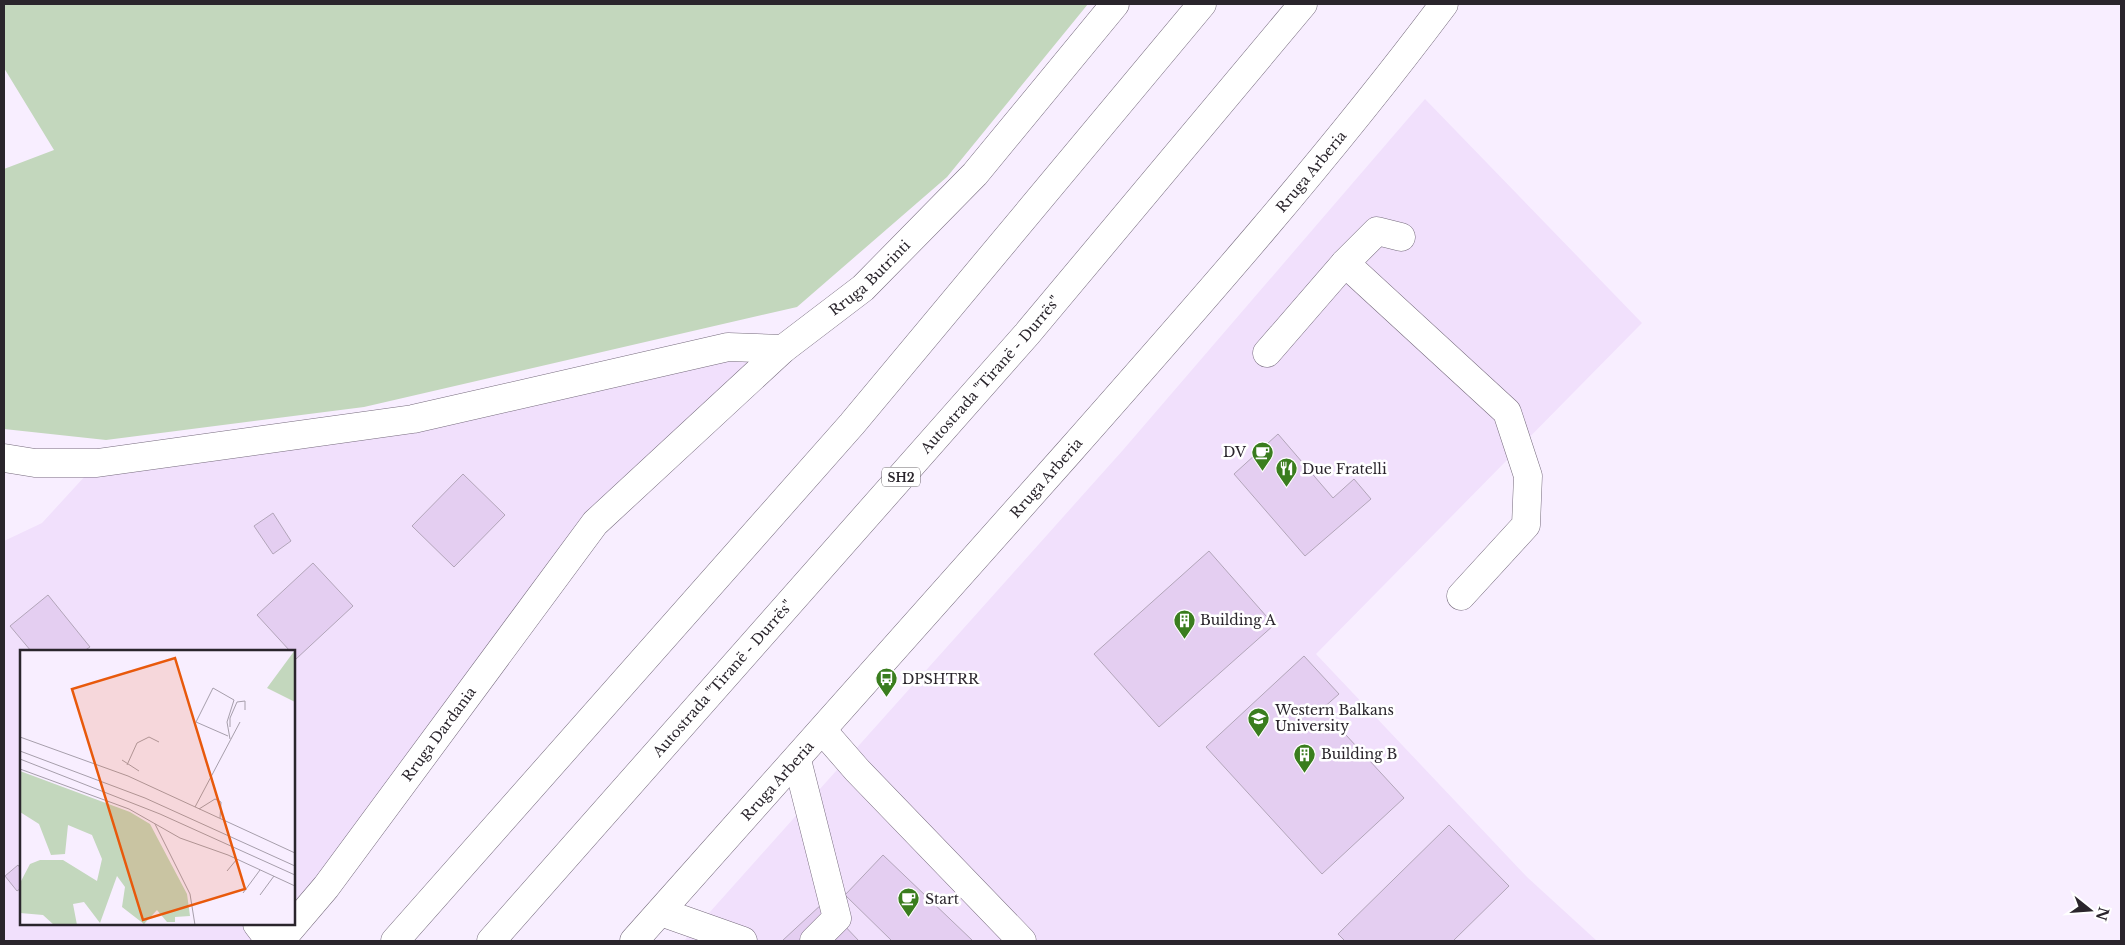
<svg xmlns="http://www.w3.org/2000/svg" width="2125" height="945" viewBox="0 0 2125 945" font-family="'Libre Baskerville',serif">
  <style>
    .built { fill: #f1e0fc }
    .green { fill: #c3d7bd }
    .building { fill: #e4cef1; stroke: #b2a5b9 }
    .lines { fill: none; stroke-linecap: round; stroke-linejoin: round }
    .minor-casing { stroke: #766b7d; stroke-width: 29 }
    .major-casing { stroke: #766b7d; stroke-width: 29 }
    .highway-casing { stroke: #766b7d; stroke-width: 29 }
    .minor { stroke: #fff; stroke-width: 28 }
    .major { stroke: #fff; stroke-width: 28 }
    .highway { stroke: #fff; stroke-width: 28 }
    .labels { text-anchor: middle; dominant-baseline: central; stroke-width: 5; stroke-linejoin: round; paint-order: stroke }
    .shield { fill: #fff; stroke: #6a666b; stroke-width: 1 }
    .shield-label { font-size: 12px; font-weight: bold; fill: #2a252c }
    .street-label { font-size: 14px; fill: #2a252c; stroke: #fff }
    .poi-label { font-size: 14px; fill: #2a252c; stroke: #fff; text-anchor: start }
    .inset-road { fill: none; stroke: #a69eab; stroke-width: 1 }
    .view { fill: #e8590c; fill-opacity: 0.15; stroke: #e8590c; stroke-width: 2.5 }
    .inset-edge { fill: none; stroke: #2a252c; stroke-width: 2.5 }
  </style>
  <rect width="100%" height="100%" fill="#f8eeff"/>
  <!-- built -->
  <g class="built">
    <path d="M 1425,99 L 1642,323 L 1316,654 L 1527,877 L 1597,941 L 684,941 L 1123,450 Z"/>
    <path d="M 783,349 L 595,523 L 294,922 L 294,651 L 21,651 L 21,924 L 293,924 L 279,941 L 4,941 L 4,541 L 42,523 L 97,463 Z"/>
  </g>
  <!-- green -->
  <path class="green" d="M 4,4 L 1088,4 L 947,177 L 797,307 L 364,407 L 106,440 L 4,429 L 4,169 L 54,150 L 4,68 Z"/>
  <!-- building -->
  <g class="building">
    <path d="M 1278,434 L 1333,498 L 1354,479 L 1371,499 L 1305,556 L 1234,474 Z"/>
    <path d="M 463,474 L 505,515 L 454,567 L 412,526 Z"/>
    <path d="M 273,513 L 291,541 L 273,554 L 254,526 Z"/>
    <path d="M 1209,551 L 1274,625 L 1159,727 L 1094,654 Z"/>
    <path d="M 313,563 L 353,606 L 296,659 L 294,656 L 294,651 L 290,651 L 257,615 Z"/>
    <path d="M 48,595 L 90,647 L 84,651 L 31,651 L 10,626 Z"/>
    <path d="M 1304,656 L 1339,694 L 1322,709 L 1404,798 L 1322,874 L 1206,747 Z"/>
    <path d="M 1449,825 L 1509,886 L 1453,941 L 1345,941 L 1338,934 Z"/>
    <path d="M 883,855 L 973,941 L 892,941 L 845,895 Z"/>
    <path d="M 18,865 L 21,869 L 21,888 L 17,891 L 5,876 Z"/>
    <path d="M 823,903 L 859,941 L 782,941 Z"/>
  </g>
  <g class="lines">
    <defs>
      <g id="minor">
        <path d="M 1345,263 L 1507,412 L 1528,476 L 1526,525 L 1461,596"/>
        <path d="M 1267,353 L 1345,263 L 1377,231 L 1401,237"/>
        <path d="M 4,458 L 35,463 L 97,463 L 413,419 L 728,347 L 783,349"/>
        <path d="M 823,731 L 857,770 L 1022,941"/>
        <path d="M 797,760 L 837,918 L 814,941"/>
        <path d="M 661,912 L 743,941"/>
        <path d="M 257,924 L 270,941"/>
      </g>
      <g id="major">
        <path id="s1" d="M 280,941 L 326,887 L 595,523 L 783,349 L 863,288 L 975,174 L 1115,4"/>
        <path id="s2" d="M 634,941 C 780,779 925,616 1069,452 C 1198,306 1327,160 1444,4"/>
      </g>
      <g id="highway">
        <path d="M 395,941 L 852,424 L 1202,4"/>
        <path id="s3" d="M 491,941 L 1027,334 L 1303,4"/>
      </g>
    </defs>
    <!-- minor casing -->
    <use href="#minor" class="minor-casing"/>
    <!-- major casing -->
    <use href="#major" class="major-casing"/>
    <!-- highway casing -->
    <use href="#highway" class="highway-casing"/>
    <!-- minor -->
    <use href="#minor" class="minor"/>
    <!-- major -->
    <use href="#major" class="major"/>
    <!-- highway -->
    <use href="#highway" class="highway"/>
  </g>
  <!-- icons -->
  <defs>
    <symbol id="cafe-pin" viewBox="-11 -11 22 30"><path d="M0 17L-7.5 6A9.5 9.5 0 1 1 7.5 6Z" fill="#3a7d1e" stroke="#fff"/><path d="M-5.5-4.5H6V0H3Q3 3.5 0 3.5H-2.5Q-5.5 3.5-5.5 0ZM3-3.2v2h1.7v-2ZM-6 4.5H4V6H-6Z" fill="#fff"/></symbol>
    <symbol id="restaurant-pin" viewBox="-11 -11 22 30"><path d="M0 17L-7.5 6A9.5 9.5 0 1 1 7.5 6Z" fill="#3a7d1e" stroke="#fff"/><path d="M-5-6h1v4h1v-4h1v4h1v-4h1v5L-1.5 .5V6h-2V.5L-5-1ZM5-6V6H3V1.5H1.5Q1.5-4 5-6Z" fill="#fff"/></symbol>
    <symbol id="building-pin" viewBox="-11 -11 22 30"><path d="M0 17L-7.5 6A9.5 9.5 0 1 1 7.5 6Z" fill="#3a7d1e" stroke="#fff"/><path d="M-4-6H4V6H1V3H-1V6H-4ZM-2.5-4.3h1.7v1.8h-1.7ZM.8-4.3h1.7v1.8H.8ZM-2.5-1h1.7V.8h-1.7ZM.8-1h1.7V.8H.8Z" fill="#fff"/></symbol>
    <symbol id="bus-pin" viewBox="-11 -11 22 30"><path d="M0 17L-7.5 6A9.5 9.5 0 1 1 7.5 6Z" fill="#3a7d1e" stroke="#fff"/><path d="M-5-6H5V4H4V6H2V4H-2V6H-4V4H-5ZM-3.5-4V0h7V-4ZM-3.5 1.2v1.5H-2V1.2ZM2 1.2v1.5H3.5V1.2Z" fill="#fff"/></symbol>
    <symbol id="university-pin" viewBox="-11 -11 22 30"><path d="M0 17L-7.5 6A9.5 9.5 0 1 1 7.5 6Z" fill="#3a7d1e" stroke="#fff"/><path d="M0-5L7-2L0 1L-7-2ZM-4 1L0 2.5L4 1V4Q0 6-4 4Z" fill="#fff"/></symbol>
  </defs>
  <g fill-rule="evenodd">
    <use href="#cafe-pin" x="1250" y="440" width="25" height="34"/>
    <use href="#restaurant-pin" x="1274" y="456" width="25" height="34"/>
    <use href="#building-pin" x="1172" y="608" width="25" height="34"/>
    <use href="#bus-pin" x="874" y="666" width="25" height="34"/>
    <use href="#university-pin" x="1246" y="706" width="25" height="34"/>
    <use href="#building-pin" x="1292" y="742" width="25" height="34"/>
    <use href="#cafe-pin" x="896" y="886" width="25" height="34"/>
  </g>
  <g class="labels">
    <!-- shield labels -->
    <rect class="shield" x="882" y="467.5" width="38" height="19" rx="4"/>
    <g class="shield-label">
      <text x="901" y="477">SH2</text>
    </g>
    <!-- street labels -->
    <g class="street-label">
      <text stroke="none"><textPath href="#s2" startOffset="1025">Rruga Arberia</textPath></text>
      <text stroke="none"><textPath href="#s1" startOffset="892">Rruga Butrinti</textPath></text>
      <text stroke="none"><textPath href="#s3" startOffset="755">Autostrada "Tiranë - Durrës"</textPath></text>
      <text stroke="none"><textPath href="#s2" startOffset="620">Rruga Arberia</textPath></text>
      <text stroke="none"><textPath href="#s3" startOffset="350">Autostrada "Tiranë - Durrës"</textPath></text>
      <text stroke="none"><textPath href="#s1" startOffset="261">Rruga Dardania</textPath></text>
      <text stroke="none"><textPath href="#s2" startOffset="215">Rruga Arberia</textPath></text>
    </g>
    <!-- poi labels -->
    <g class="poi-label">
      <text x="1246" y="452" text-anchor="end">DV</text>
      <text x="1302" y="469">Due Fratelli</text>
      <text x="1200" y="620">Building A</text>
      <text x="902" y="679">DPSHTRR</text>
      <text x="1275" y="710">Western Balkans<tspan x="1275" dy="16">University</tspan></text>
      <text x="1321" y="754">Building B</text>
      <text x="925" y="899">Start</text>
    </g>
  </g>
  <!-- overview -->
  <g transform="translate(20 650)">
    <rect width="275" height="275" fill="#f8eeff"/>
    <path d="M 275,0 L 275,52 L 247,38 ZM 0,121 L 110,162 L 130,174 L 167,244 L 170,266 L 155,267 L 155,272 L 147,272 L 137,260 L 124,274 L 102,257 L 105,237 L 97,226 L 80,273 L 64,252 L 53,254 L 57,275 L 34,275 L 23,265 L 0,263 L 0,233 L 10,214 L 20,210 L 43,210 L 77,231 L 82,209 L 72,185 L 48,175 L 45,204 L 31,205 L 19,174 L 0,162 Z" fill="#c3d7bd"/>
    <path class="inset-road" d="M 210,77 L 210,68 L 217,52 L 225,51 L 225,60M 208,86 L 176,72 L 193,38 L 214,50 L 207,72 L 210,89M 0,87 L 108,126 L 275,203M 0,101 L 125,148 L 275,216M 0,109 L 140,164 L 275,225M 102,110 L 119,121M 107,115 L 117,93 L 129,87 L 139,92M 0,119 L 109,159 L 160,188 L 208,205 L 275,236M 175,157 L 220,72M 179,159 L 195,149 L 201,152 L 200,168M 135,174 L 170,244 L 175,275M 207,221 L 217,209M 223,243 L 240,220M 240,245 L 254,226"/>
    <path class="view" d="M 155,8 L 225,239 L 123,270 L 52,39 Z"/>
    <rect width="275" height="275" class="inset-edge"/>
  </g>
  <!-- border -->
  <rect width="2125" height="945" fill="none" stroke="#2a252c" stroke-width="10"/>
  <!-- north arrow -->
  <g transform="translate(2090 910) rotate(107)" stroke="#ffffff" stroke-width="4" paint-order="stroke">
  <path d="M0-4L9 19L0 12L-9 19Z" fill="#2a252c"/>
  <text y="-8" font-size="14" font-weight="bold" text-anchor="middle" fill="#2a252c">N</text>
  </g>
</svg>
